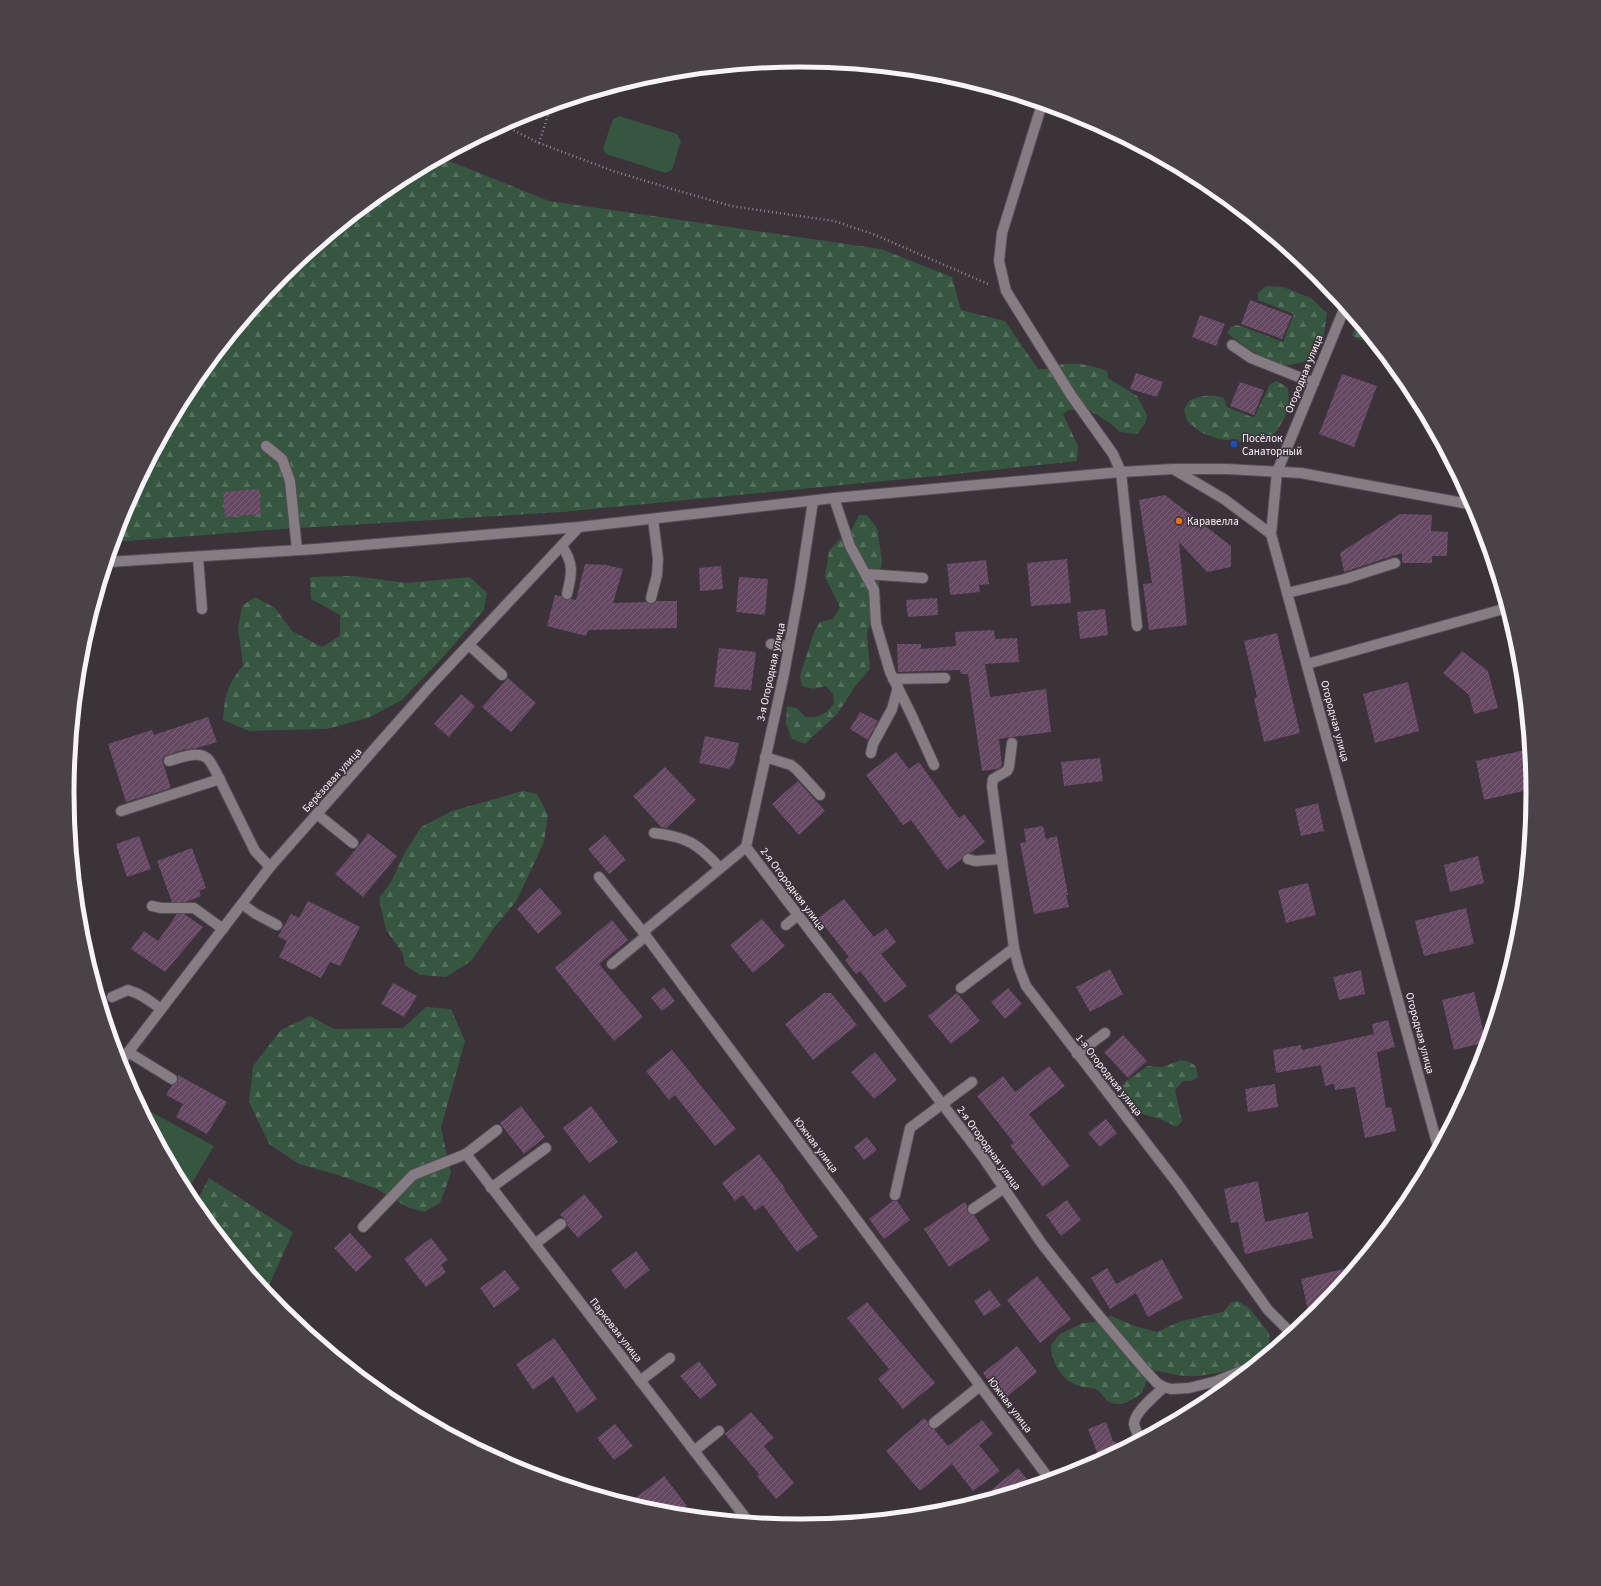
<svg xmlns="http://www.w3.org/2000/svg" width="1601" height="1586" viewBox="0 0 1601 1586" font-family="'Source Sans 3',sans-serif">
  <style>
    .forest { fill: url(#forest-firs) }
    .garden { fill: #36563f }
    .building { fill: url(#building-hatch) }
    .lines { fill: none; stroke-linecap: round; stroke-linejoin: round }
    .minor-casing { stroke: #554e55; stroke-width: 12 }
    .path { stroke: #928b92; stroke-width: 2.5; stroke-dasharray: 1 3; stroke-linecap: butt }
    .minor { stroke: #857c84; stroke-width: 10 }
    .transit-dot { fill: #1a4fb4; stroke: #3b323a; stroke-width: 1.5 }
    .food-dot { fill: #e8710a; stroke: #3b323a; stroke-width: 1.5 }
    .labels { text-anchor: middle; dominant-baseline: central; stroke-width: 3; stroke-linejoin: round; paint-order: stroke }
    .street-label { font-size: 11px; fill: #f8f3f8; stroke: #3b323a }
    .poi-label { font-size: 11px; fill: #f8f3f8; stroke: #3b323a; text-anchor: start }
    .rim { fill: none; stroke: #f8f3f8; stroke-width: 5 }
  </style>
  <defs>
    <pattern id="forest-firs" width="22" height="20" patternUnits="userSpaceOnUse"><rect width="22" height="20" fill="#36563f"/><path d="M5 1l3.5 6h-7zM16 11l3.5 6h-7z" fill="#546f5c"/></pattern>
    <pattern id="building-hatch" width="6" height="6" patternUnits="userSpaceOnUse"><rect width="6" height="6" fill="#664863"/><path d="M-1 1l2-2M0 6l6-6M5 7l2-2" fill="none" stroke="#7d637a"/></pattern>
  </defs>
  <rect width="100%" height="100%" fill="#3b323a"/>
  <!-- forest -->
  <g class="forest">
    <path d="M 442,158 L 549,201 L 881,249 L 952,277 L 961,310 L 1005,321 L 1038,369 C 1051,370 1053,366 1063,364 C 1077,362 1094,366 1107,371 L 1108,378 L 1137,396 L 1147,415 L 1145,424 L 1137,434 L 1120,432 L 1110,423 L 1089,410 L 1068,410 L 1063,414 L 1078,446 L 1077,461 L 947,475 L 562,512 L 268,530 L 114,542 L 123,512 L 191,386 L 282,275 L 393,183 Z"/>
    <path d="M 1266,286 L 1283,287 L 1311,298 L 1327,313 L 1323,340 L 1309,360 C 1303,362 1296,364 1290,365 C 1271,367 1242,344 1227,333 L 1231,327 L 1238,325 L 1283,342 L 1294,314 L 1258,300 L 1258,293 Z"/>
    <path d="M 1357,321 L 1375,343 L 1369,343 L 1352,336 Z"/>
    <path d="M 1277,381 L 1288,388 L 1289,405 L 1284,419 L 1275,433 L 1265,440 L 1243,442 L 1219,439 L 1202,433 L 1187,421 L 1184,410 L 1190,400 C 1202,395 1212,394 1224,398 L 1227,407 L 1252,417 L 1255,416 L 1270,384 Z"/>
    <path d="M 859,515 L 867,515 L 877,528 L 882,560 L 878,593 L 867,634 L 870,669 L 856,685 L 838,713 L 805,744 L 792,739 L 786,724 L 787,706 L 797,708 L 805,717 C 820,718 824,715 834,704 L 833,694 L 826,686 L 813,689 L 802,686 L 800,676 L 814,632 L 820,622 L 833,619 L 840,607 L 825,577 L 829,551 L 839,540 L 848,536 Z"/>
    <path d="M 353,576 L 407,583 L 470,577 L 487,593 L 484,610 L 444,656 L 402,700 L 368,718 L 327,729 L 249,731 L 223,720 C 225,694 227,686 243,665 L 238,628 L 242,606 L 255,597 L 275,608 L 292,631 L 322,647 L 340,636 L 340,615 L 311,599 L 310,577 Z"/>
    <path d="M 523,791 L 537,794 L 548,815 L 544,842 L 517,900 L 494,928 L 471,961 L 446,977 L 420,975 L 405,965 L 402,952 L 386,930 L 379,898 L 391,882 L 404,854 L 421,827 L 452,811 Z"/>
    <path d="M 426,1007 L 451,1009 L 465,1041 L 441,1128 L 451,1173 L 440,1203 L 424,1212 L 407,1207 L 375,1188 L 335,1174 L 299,1164 L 269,1144 L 249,1102 L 253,1066 L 281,1030 L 310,1016 L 334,1029 L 403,1028 Z"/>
    <path d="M 1181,1060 C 1193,1063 1197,1063 1198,1077 L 1192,1081 L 1183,1081 L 1175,1090 L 1182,1121 L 1177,1127 L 1160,1119 L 1138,1113 L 1126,1104 L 1119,1090 L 1125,1082 L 1148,1066 L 1162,1067 Z"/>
    <path d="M 209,1178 L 293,1232 L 266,1292 L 195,1204 Z"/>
    <path d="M 1238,1301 L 1250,1309 L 1269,1333 L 1270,1346 C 1265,1350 1261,1356 1256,1359 C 1243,1369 1201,1378 1184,1376 C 1173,1375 1162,1371 1151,1370 L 1142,1393 C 1136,1397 1126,1404 1120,1404 C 1104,1404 1107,1397 1097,1390 C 1093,1387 1084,1388 1079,1386 C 1061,1380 1051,1362 1051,1345 L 1060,1334 L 1083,1323 L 1094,1322 L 1111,1316 L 1135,1326 L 1157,1332 L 1181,1321 L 1223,1312 L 1231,1303 Z"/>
  </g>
  <!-- garden -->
  <g class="garden">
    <path d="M 619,116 L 677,134 L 681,141 L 672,170 L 665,173 L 606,154 L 603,148 L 613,119 Z"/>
    <path d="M 142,1107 L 214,1146 L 192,1183 L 177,1175 Z"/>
  </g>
  <!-- building -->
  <g class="building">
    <path d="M 1250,300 L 1292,316 L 1282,339 L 1241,324 Z"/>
    <path d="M 1200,315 L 1225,324 L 1216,346 L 1192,337 Z"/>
    <path d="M 1136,373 L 1163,382 L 1157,397 L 1130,389 Z"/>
    <path d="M 1342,374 L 1377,386 L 1354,447 L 1319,434 Z"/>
    <path d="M 1240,382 L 1264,390 L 1254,415 L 1230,406 Z"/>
    <path d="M 259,489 L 261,514 L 225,517 L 223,492 Z"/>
    <path d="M 1165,495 L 1231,546 L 1231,567 L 1207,572 L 1179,542 L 1187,625 L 1149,630 L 1143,584 L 1152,583 L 1139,500 Z"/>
    <path d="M 1400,514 L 1432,515 L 1431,531 L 1448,532 L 1447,556 L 1432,556 L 1432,563 L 1402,563 L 1402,553 L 1344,572 L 1340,553 Z"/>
    <path d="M 1067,559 L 1071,603 L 1031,606 L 1027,563 Z"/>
    <path d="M 986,560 L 989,584 L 979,585 L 980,592 L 950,595 L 947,564 Z"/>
    <path d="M 585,564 L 606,565 L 623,569 L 613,603 L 646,602 L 652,604 L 656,601 L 677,601 L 677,628 L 588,630 L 586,636 L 547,626 L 555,595 L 561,596 L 565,600 L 571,599 L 576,600 Z"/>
    <path d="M 721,566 L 723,589 L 700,591 L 699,568 Z"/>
    <path d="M 739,577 L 768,579 L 765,615 L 736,612 Z"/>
    <path d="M 937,598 L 938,615 L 908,617 L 906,600 Z"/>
    <path d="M 1105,609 L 1108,635 L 1080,639 L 1077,612 Z"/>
    <path d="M 994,630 L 995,639 L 1017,638 L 1019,662 L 985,664 L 990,697 L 1046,689 L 1051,732 L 1012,737 L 999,739 L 1002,766 L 997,769 L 982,771 L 968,674 L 961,674 L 960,670 L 898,672 L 897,644 L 921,644 L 921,649 L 956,646 L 955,632 Z"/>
    <path d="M 1277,633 L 1300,733 L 1264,742 L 1254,698 L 1257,697 L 1244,641 Z"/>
    <path d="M 719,648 L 756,652 L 751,690 L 714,687 Z"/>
    <path d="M 1462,651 L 1488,671 L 1498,708 L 1474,714 L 1469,695 L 1443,673 Z"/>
    <path d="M 508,678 L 536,703 L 511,732 L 482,707 Z"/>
    <path d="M 1408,682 L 1419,731 L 1375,743 L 1363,694 Z"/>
    <path d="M 461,694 L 475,706 L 449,737 L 434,724 Z"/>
    <path d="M 860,712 L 878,721 L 868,740 L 850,729 Z"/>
    <path d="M 208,717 L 217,742 L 197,748 L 182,750 L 165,756 L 162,760 L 171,788 L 126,802 L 108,744 L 152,730 L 154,735 Z"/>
    <path d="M 705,736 L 739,743 L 734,764 L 729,769 L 699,763 Z"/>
    <path d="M 1529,749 L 1533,789 L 1484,800 L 1476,761 Z"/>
    <path d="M 896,752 L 909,769 L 919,762 L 959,818 L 964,814 L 985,842 L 970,853 L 964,854 L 962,859 L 947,870 L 911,820 L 903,825 L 866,775 Z"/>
    <path d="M 1100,758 L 1103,781 L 1064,786 L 1061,762 Z"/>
    <path d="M 665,767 L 696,800 L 666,828 L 661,827 L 633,796 Z"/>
    <path d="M 798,781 L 825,811 L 799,835 L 772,804 Z"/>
    <path d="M 1318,803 L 1324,831 L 1301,836 L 1295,809 Z"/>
    <path d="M 1043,826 L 1046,839 L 1057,836 L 1068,895 L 1066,895 L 1069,907 L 1034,914 L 1020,843 L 1026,842 L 1024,829 Z"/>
    <path d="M 368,833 L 397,856 L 363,897 L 335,874 L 358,847 Z"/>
    <path d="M 605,835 L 626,860 L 609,874 L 588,849 Z"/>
    <path d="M 139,836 L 151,869 L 127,877 L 116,844 Z"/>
    <path d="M 192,848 L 206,888 L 199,891 L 201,896 L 186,902 L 172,902 L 157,861 Z"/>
    <path d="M 1478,856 L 1484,883 L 1450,892 L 1444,865 Z"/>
    <path d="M 1308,883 L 1316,915 L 1286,923 L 1278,890 Z"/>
    <path d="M 540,888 L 562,913 L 538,934 L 517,909 Z"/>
    <path d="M 844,899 L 874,937 L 886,928 L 896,942 L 881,954 L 907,986 L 885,1003 L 860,971 L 856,974 L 845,960 L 849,957 L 818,918 Z"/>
    <path d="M 308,901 L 360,927 L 340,966 L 330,962 L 321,978 L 279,957 L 287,941 L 278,936 L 291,914 L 299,918 Z"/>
    <path d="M 1466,908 L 1474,944 L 1424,956 L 1415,921 Z"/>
    <path d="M 177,914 L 184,914 L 203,927 L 165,972 L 131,949 L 144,931 L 158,941 Z"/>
    <path d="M 762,919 L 785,946 L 753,973 L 730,945 Z"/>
    <path d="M 612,920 L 628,940 L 599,964 L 643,1017 L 614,1041 L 555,968 Z"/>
    <path d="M 1110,969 L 1123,994 L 1090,1012 L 1076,987 Z"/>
    <path d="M 1361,970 L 1365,994 L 1339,1000 L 1333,977 Z"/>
    <path d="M 393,983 L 417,996 L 404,1017 L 381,1004 Z"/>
    <path d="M 664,987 L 675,1001 L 662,1011 L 651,998 Z"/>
    <path d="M 1008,988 L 1022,1004 L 1005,1019 L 991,1002 Z"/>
    <path d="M 1474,992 L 1486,1042 L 1454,1050 L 1442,1000 Z"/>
    <path d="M 824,993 L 831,993 L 857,1025 L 813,1060 L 785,1024 Z"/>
    <path d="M 957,993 L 980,1021 L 951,1044 L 928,1016 Z"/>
    <path d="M 1388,1020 L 1395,1047 L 1377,1052 L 1386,1108 L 1391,1107 L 1396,1131 L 1365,1138 L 1355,1087 L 1335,1090 L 1334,1084 L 1325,1086 L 1321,1065 L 1276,1073 L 1273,1050 L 1301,1045 L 1302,1050 L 1374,1034 L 1372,1024 Z"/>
    <path d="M 1123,1035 L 1147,1061 L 1128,1078 L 1104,1052 Z"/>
    <path d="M 672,1050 L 736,1129 L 715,1146 L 675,1095 L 669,1100 L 646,1071 Z"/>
    <path d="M 875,1052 L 897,1080 L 874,1099 L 851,1072 Z"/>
    <path d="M 1049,1066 L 1065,1086 L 1029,1114 L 1070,1166 L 1043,1187 L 1010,1145 L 1014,1143 L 977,1096 L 1003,1076 L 1015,1092 Z"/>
    <path d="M 178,1075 L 227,1102 L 207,1134 L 176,1117 L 183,1104 L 166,1095 L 172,1085 L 178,1082 Z"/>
    <path d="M 1275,1084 L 1278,1107 L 1248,1112 L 1245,1089 Z"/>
    <path d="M 521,1106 L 545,1137 L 524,1154 L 500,1123 Z"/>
    <path d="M 591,1106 L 618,1142 L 589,1163 L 563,1128 Z"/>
    <path d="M 1106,1119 L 1117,1133 L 1100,1147 L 1088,1133 Z"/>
    <path d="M 867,1137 L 877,1150 L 864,1160 L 854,1147 Z"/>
    <path d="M 759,1154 L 785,1188 L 784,1189 L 818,1237 L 797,1252 L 763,1205 L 755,1211 L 743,1195 L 735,1201 L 722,1183 Z"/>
    <path d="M 1258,1181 L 1265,1222 L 1308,1212 L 1313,1238 L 1245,1254 L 1238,1222 L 1231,1223 L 1224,1189 Z"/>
    <path d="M 584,1194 L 603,1217 L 578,1238 L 567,1225 L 566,1220 L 560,1215 Z"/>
    <path d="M 1067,1200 L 1081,1220 L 1061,1236 L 1046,1215 Z"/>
    <path d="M 893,1201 L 897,1201 L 910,1220 L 884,1239 L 869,1219 Z"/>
    <path d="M 965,1202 L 967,1206 L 967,1212 L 974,1215 L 990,1240 L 949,1267 L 924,1229 Z"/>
    <path d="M 350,1233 L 372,1257 L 356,1272 L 334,1248 Z"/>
    <path d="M 431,1238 L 448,1260 L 441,1265 L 446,1272 L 426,1287 L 404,1259 Z"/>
    <path d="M 636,1251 L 650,1270 L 625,1289 L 611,1270 Z"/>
    <path d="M 1162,1259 L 1183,1298 L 1148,1317 L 1136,1293 L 1110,1309 L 1091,1278 L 1107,1268 L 1116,1284 Z"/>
    <path d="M 1356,1266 L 1319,1311 L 1310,1319 L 1301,1279 Z"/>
    <path d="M 505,1270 L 520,1289 L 494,1308 L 480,1288 Z"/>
    <path d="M 1037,1276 L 1071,1319 L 1040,1343 L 1007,1300 Z"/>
    <path d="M 990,1290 L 1001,1305 L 984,1316 L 974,1301 Z"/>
    <path d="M 867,1302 L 935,1383 L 903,1409 L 878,1379 L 889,1369 L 847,1318 Z"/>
    <path d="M 554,1338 L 597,1399 L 577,1413 L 553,1376 L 533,1390 L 516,1364 Z"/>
    <path d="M 1017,1346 L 1037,1372 L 1003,1400 L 983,1373 Z"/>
    <path d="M 699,1361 L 717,1385 L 700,1399 L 680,1376 Z"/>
    <path d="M 751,1412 L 774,1438 L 764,1446 L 794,1483 L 776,1499 L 757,1476 L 759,1474 L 725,1434 Z"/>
    <path d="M 924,1418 L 928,1422 L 929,1427 L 934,1429 L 948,1446 L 982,1420 L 993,1434 L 979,1445 L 1000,1471 L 973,1491 L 952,1464 L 920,1491 L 886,1451 Z"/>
    <path d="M 1106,1422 L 1113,1441 L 1125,1447 L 1100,1460 L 1088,1429 Z"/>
    <path d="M 615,1424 L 633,1446 L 614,1460 L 597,1438 Z"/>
    <path d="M 1018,1468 L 1032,1485 L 979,1501 L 978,1501 Z"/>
    <path d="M 664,1476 L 687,1506 L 677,1514 L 657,1512 L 629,1503 Z"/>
  </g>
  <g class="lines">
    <defs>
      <g id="minor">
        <path d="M 1042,104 L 1002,233 L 999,261 L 1006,291 L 1071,395 L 1113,454 L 1121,472 L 1137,626"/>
        <path d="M 1345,307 L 1277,472 L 1271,534 L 1438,1147"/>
        <path d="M 1232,345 L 1251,358 L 1314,383"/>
        <path d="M 266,446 L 282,459 L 290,481 L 297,550"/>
        <path d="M 1173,469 L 1224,499 L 1271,534"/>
        <path d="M 834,498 L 850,546 L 874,590 L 876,624 L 890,672 L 911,714 L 934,765"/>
        <path d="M 562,546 C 574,564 572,574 567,594"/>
        <path d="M 198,557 L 202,609"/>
        <path d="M 108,562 L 316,549 L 579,527 L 834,498 L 1121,472 L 1173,469 L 1227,469 L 1301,473 L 1474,505"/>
        <path d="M 866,574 L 923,578"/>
        <path d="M 1287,593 L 1345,579 L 1395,563"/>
        <path d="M 651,598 L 657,575 L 658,559 L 653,519"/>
        <path d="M 771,644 L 789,646"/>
        <path d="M 469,645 L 502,675"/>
        <path d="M 1307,664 L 1507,608"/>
        <path d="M 893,679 L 945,678"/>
        <path d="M 1012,743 L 1009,767 L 1007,771 L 993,779 L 992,786 L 1014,948 L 1019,968 L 1026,986 L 1177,1183 L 1268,1310 L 1291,1333 L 1292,1333"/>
        <path d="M 871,753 L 873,744 L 892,709 L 898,687"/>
        <path d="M 765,757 L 791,765 L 797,770 L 820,795"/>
        <path d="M 169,761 C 180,758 198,750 208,759 C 211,762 213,767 215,770 L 255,851 L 270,867"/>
        <path d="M 121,811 L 220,779"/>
        <path d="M 317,814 L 353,843"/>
        <path d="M 654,833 C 688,837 698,844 720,868"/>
        <path d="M 746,847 L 643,932 L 1050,1480"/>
        <path d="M 746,847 L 982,1156 L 1042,1244 L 1095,1311 L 1145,1370 L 1157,1383 L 1164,1387 L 1171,1389 L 1189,1388 L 1217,1381 L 1249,1368"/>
        <path d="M 746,847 L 784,674 L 800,587 L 813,501"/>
        <path d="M 968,859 L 975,861 L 1002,859"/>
        <path d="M 599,877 L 643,932"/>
        <path d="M 242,904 L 256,914 L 277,925"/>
        <path d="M 152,906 L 161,908 L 194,908 L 223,929"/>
        <path d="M 786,925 L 798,915"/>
        <path d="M 612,964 L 646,936"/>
        <path d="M 961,988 L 1014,948"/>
        <path d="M 112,997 L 128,990 C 141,994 150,1001 161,1009"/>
        <path d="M 128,1052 L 172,1079"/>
        <path d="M 1077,1054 L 1105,1033"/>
        <path d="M 120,1063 L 270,867 L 429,687 L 579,527"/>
        <path d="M 466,1154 L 748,1521"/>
        <path d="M 491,1188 L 546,1148"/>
        <path d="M 895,1195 L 910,1128 L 972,1082"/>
        <path d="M 973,1209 L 1004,1188"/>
        <path d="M 363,1227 L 413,1175 L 466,1154 L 497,1130"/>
        <path d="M 535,1244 L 561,1224"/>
        <path d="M 640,1381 L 670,1358"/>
        <path d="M 934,1423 L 980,1386"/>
        <path d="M 1139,1439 C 1138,1434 1135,1429 1134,1424 C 1134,1412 1156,1395 1164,1387"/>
        <path d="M 694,1451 L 719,1431"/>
      </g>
    </defs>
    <!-- minor casing -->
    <use href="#minor" class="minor-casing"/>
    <!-- path -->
    <g class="path">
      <path d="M 503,125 L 539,143 L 613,171 L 672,189 L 731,206 L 834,221 L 873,234 L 988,284"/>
      <path d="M 539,143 L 551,106"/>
    </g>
    <!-- minor -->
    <use href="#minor" class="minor"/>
  </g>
  <!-- markers -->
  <rect class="transit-dot" x="1230" y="440" width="8" height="8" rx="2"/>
  <circle class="food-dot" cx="1179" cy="521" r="4"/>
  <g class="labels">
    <!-- street labels -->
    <g class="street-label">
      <text transform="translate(1304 374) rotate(-68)">Огородная улица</text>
      <text transform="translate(771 672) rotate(-78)">3-я Огородная улица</text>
      <text transform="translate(1335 721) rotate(75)">Огородная улица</text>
      <text transform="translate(332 780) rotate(-48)">Берёзовая улица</text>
      <text transform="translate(793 889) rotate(53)">2-я Огородная улица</text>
      <text transform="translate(1420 1033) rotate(75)">Огородная улица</text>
      <text transform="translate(1109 1075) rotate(52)">1-я Огородная улица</text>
      <text transform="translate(816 1145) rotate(53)">Южная улица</text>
      <text transform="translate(989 1148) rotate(54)">2-я Огородная улица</text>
      <text transform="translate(616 1330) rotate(52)">Парковая улица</text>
      <text transform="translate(1010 1405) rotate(53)">Южная улица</text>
    </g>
    <!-- poi labels -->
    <g class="poi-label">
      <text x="1242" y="438">Посёлок<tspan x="1242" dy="13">Санаторный</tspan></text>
      <text x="1187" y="521">Каравелла</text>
    </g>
  </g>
  <!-- crop -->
  <path d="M0 0H1601V1586H0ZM74 793a726 726 0 1 1 1452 0a726 726 0 1 1-1452 0Z" fill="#4a4149" fill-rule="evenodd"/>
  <path class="rim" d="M74 793a726 726 0 1 1 1452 0a726 726 0 1 1-1452 0Z"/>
</svg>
